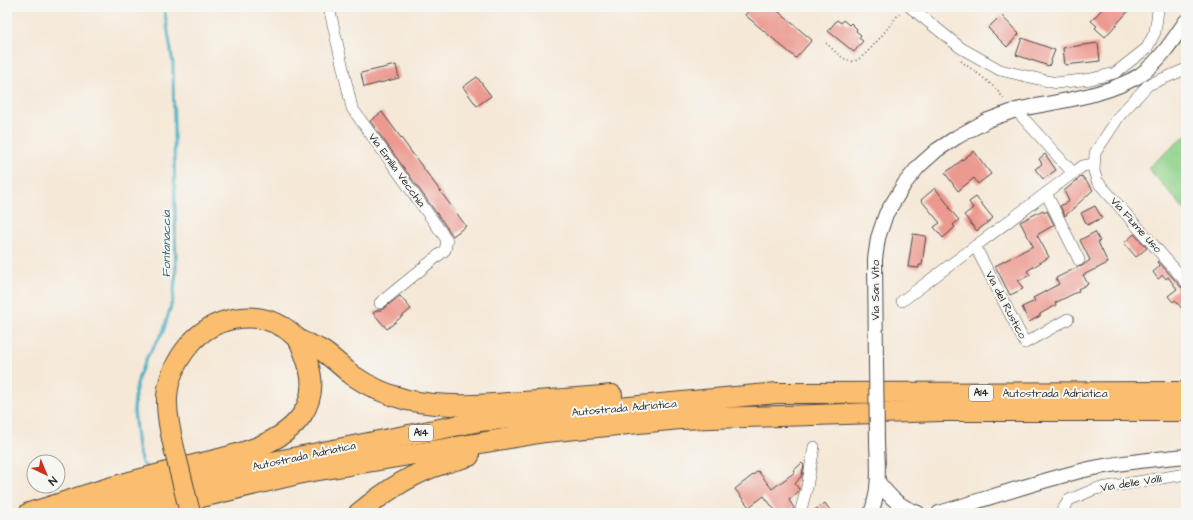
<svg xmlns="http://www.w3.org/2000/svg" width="1193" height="520" viewBox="0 0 1193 520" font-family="'Architects Daughter',sans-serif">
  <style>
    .green { fill: #92d48c; stroke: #5e805c }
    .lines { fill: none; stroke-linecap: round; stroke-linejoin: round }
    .stream { stroke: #41abc1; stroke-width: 3 }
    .building { fill: #ec9a90 }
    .minor-casing { stroke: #494745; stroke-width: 12 }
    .tertiary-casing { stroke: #494745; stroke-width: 16 }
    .motorway-casing { stroke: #494745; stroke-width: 22 }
    .path { stroke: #494745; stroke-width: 1.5; stroke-dasharray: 1 3; stroke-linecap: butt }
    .minor { stroke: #fff; stroke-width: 11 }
    .tertiary { stroke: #fff; stroke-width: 14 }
    .motorway { stroke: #fbbd6e; stroke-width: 20 }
    .tertiary-bridge-casing { stroke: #494745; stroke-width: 16; stroke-linecap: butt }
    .motorway-bridge-casing { stroke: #494745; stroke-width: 22; stroke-linecap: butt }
    .tertiary-bridge { stroke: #fff; stroke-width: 14 }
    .motorway-bridge { stroke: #fbbd6e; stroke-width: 20 }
    .labels { text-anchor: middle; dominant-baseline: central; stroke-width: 4; stroke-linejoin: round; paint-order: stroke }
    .shield { fill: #f6f6f2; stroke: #686867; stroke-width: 1 }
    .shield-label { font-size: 10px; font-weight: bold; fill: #2b2b2b }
    .street-label { font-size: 11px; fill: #2b2b2b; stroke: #f6f6f2 }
    .water-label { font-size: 12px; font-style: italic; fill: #345e67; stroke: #f6f6f2 }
  </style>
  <rect width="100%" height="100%" fill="#f6f6f2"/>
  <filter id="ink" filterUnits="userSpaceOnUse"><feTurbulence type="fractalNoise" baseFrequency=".025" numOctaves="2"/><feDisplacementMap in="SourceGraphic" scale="8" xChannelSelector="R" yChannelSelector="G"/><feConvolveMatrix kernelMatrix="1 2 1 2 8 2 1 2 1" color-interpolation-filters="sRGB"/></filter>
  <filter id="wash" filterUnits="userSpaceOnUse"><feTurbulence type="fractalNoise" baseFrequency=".012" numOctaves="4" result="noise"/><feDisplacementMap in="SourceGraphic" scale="16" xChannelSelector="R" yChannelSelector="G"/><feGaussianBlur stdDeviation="0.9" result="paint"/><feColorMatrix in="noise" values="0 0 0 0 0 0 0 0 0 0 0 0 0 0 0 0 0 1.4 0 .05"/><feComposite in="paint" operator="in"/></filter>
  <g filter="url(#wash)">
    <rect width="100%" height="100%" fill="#f5e8d7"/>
    <!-- green -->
    <path class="green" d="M 1186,135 L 1186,211 L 1148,168 Z"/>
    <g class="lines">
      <!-- stream -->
      <path class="stream" d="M 149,470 L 142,463 L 138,448 L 134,411 L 135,393 L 139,376 L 147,357 L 163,332 L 173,299 L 176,272 L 173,63 L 164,7"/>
    </g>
    <g id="blocks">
      <!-- building -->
      <g class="building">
        <path d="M 752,7 L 773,7 L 812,40 L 796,58 L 745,15 Z"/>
        <path d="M 1104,7 L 1132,7 L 1105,37 L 1095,28 L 1097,26 L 1091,21 Z"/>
        <path d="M 1001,15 L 1019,34 L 1007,47 L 988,28 Z"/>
        <path d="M 837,20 L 841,23 L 843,20 L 849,25 L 851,23 L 857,29 L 856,31 L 861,35 L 859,38 L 863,41 L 854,52 L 828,31 Z"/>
        <path d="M 1022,38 L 1055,50 L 1049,66 L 1016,55 Z"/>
        <path d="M 1098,43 L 1100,61 L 1065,65 L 1063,48 Z"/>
        <path d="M 396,65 L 399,78 L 364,87 L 361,73 Z"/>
        <path d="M 477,77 L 491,96 L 477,106 L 463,87 Z"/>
        <path d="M 382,112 L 466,226 L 453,236 L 370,121 Z"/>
        <path d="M 974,151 L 991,174 L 978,184 L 974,178 L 958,191 L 945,173 Z"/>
        <path d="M 1045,154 L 1056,170 L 1043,179 L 1035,169 L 1042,164 L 1039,159 Z"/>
        <path d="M 1082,176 L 1093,190 L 1065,216 L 1060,206 L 1069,201 L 1064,191 Z"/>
        <path d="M 935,188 L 950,207 L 949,208 L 959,220 L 953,225 L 955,227 L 943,238 L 934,227 L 940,223 L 921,200 Z"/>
        <path d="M 976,197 L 993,218 L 977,231 L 964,215 L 973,208 L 969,202 Z"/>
        <path d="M 1095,206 L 1102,218 L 1087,225 L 1081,213 Z"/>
        <path d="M 1043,210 L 1044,213 L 1047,211 L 1054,225 L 1037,235 L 1049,257 L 1027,271 L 1030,275 L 1018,281 L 1023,289 L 1010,295 L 995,266 L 1033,246 L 1020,222 Z"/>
        <path d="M 1095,232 L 1100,241 L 1098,242 L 1108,263 L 1083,275 L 1088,284 L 1078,289 L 1079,291 L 1055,303 L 1056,305 L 1040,314 L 1040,316 L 1029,322 L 1022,307 L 1035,301 L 1033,298 L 1059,284 L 1056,278 L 1078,267 L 1082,266 L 1090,260 L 1080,240 Z"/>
        <path d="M 913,234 L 926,236 L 922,265 L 919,265 L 919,268 L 908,267 Z"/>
        <path d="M 1134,234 L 1147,248 L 1136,257 L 1124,243 Z"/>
        <path d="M 1158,261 L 1181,287 L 1186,289 L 1186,314 L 1175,300 L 1173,302 L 1168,296 L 1177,289 L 1168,277 L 1166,279 L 1163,275 L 1158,279 L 1153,272 L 1160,266 L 1157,262 Z"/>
        <path d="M 400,296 L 411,309 L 387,329 L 373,313 L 378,310 L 381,310 L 384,308 Z"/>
        <path d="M 802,463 L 804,465 L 802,475 L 795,484 L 799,489 L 798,492 L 789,500 L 794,508 L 793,513 L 777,513 L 764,496 L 749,507 L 735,489 L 758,471 L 772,489 L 795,472 L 794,470 Z"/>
        <path d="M 825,503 L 832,513 L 810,513 Z"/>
      </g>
    </g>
  </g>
  <g filter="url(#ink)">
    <use href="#blocks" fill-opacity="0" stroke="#494745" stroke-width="1"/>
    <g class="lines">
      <defs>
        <g id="minor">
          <path d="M 329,7 L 352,108 L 447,240 L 445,250 L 380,303"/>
          <path d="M 910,7 L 961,48 L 1000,70 L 1056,83 L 1091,79 L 1115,73 L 1147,48 L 1155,32 L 1158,11 L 1157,7"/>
          <path d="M 1186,69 L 1148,85 L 1120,115 L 1095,153 L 1094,171 L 1097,181 L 1186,282"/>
          <path d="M 1016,110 L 1073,173"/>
          <path d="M 1046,193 L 1079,260"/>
          <path d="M 975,246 L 1025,343 L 1068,319"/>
          <path d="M 902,301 L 1073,173 L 1083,166 L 1094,164"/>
          <path d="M 800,513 L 807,487 L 814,447"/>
          <path d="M 1061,513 L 1069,500 L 1095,489 L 1186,474"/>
        </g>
        <g id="tertiary">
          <path d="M 876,363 L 875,259 L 878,238 L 886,214 L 905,183 L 919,166 L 937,150 L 957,137 L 988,120 L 1016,110 C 1052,102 1094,98 1127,82 C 1131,80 1136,78 1140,75 C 1160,61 1173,40 1186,21"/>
          <path d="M 878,482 C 892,499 897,505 918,513"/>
          <path d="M 871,513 C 880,490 878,467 877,443"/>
          <path d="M 939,513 C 989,498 1038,481 1089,469 C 1121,462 1154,459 1186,456"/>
        </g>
        <g id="motorway">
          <path d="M 175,452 C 165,409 159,381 190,344 C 212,318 253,309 283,327 C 289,330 294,336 299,340 C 306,344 315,346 321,350 C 332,357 342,367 352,375 C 368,386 387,395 407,400 C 445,408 483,405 521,402 C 551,400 582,398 612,395"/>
          <path d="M 29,513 C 63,503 96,491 130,482 C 153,476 175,470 198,464 C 232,456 281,446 302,415 C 319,389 310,365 299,340"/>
          <path d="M 72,513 L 84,509 L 272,462 L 480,421 L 777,393 L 1186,392"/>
          <path d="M 135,513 L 302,473 L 545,432 L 680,419 L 942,411 L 1186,411"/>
          <path d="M 359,513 C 384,492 411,474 442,464 C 451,461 460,459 469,456"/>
        </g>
      </defs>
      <!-- minor casing -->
      <use href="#minor" class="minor-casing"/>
      <!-- tertiary casing -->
      <use href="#tertiary" class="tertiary-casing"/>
      <!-- motorway casing -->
      <use href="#motorway" class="motorway-casing"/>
      <!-- path -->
      <g class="path">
        <path d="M 826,43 C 832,48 840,58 848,60 C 849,61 853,62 854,61 C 865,60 891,23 899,14 L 902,14"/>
        <path d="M 961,61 C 976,73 995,84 1005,101"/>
      </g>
      <!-- minor -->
      <use href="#minor" class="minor"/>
      <!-- tertiary -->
      <use href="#tertiary" class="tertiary"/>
      <!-- motorway -->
      <use href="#motorway" class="motorway"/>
      <defs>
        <path id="tertiary-bridge" d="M 876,363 L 877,443"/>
        <path id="motorway-bridge" d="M 175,452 L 190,513"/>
      </defs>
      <!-- tertiary-bridge casing -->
      <use href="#tertiary-bridge" class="tertiary-bridge-casing"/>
      <!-- motorway-bridge casing -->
      <use href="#motorway-bridge" class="motorway-bridge-casing"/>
      <!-- tertiary-bridge -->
      <use href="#tertiary-bridge" class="tertiary-bridge"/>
      <!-- motorway-bridge -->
      <use href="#motorway-bridge" class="motorway-bridge"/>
    </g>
  </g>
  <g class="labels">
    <!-- shield labels -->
    <g class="shield">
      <rect x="969" y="385" width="24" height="16" rx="3"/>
      <rect x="409" y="425" width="24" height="16" rx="3"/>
    </g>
    <g class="shield-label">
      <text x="981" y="393">A14</text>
      <text x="421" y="433">A14</text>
    </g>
    <!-- street labels -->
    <g class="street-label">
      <text transform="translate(397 170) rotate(54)">Via Emilia Vecchia</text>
      <text transform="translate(1136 225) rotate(48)">Via Fiume Uso</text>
      <text transform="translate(875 290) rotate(-90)">Via San Vito</text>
      <text transform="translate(1006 305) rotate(62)">Via del Rustico</text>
      <text x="1055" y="393">Autostrada Adriatica</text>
      <text transform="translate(624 408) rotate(-5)">Autostrada Adriatica</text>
      <text transform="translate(304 456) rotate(-12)">Autostrada Adriatica</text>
      <text transform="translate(1131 483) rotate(-9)">Via delle Valli</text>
    </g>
    <!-- water labels -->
    <g class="water-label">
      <text transform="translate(166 244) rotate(-90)">Fontanaccia</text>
    </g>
  </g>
  <!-- margin -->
  <rect width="1193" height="520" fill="none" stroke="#f6f6f2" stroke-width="24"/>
  <!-- north arrow -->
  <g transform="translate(46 474) rotate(136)"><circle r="19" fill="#f6f6f2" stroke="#a5a5a2"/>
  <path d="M0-3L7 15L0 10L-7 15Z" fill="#c8321e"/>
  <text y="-6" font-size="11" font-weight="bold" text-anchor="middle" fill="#2b2b2b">N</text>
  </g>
</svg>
